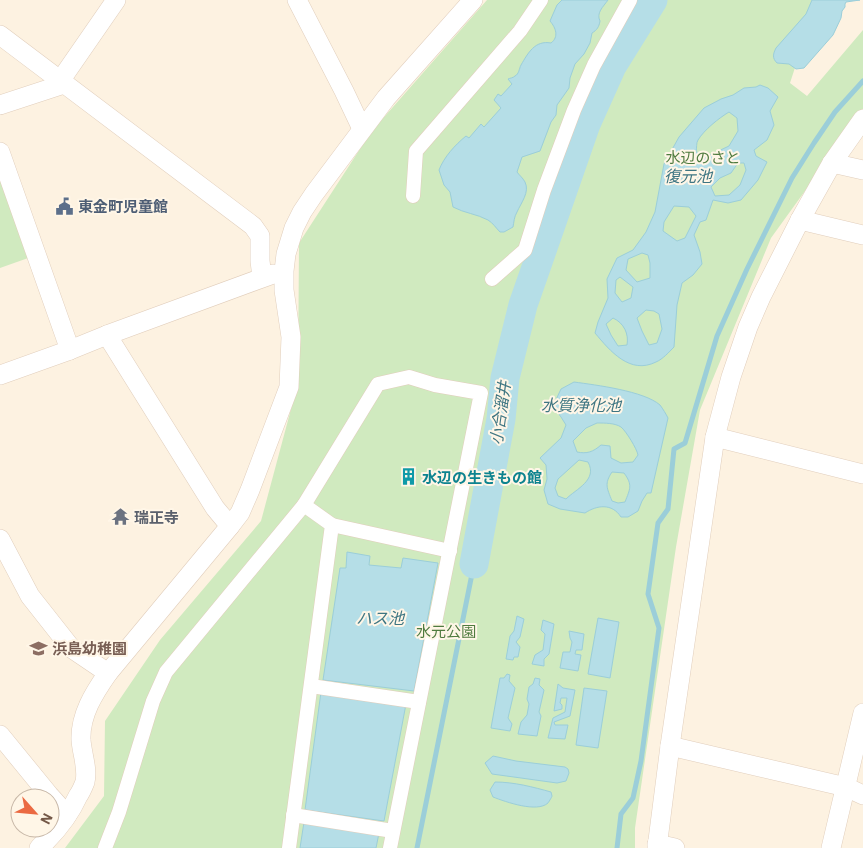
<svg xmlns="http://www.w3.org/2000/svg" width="863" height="848" viewBox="0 0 863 848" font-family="'IBM Plex Sans','Noto Sans JP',sans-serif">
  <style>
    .green { fill: #d0eabf }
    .water { fill: #b5dee7; stroke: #9bced9; fill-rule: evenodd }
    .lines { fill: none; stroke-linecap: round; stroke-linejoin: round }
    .stream { stroke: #9bced9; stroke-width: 5 }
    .river { stroke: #b5dee7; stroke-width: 29 }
    .pedestrian-casing { stroke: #e1cebc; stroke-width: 15 }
    .minor-casing { stroke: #e1cebc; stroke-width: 20 }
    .pedestrian { stroke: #fff; stroke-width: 14 }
    .minor { stroke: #fff; stroke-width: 19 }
    .labels { text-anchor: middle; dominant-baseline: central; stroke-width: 4; stroke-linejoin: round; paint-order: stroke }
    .park-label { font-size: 15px; fill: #4f7b3f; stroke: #fff6e7 }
    .service-label { font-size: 15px; font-weight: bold; fill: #4e5e75; stroke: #fff6e7; text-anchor: start }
    .culture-label { font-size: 15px; font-weight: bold; fill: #0d838f; stroke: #fff6e7; text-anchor: start }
    .worship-label { font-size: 15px; font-weight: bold; fill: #5b616d; stroke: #fff6e7; text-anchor: start }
    .education-label { font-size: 15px; font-weight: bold; fill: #785e54; stroke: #fff6e7; text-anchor: start }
    .water-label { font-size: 16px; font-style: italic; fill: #3e7582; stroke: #fff6e7 }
  </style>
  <rect width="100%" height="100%" fill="#fdf2e1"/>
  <!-- green -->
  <g class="green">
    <path d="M 487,0 L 817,0 L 790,83 L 807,96 L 863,30 L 863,114 L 849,130 L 771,238 L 700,410 L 676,547 L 635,828 L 635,848 L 65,848 L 104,796 L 105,721 L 160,640 L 261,521 L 298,383 L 299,243 L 371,132 Z"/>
    <path d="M 0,171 L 31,257 L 0,268 Z"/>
  </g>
  <!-- water -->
  <g class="water">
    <path d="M 562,0 L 608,0 C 603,7 596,13 600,21 C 599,27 597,30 592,33 L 590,43 L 584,54 L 575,64 L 570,78 L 569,88 L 557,105 L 556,115 L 551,122 L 540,151 L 522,157 L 517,172 C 519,175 523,178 525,182 C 530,192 521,203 517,212 C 514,217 514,222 513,227 L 504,232 L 500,232 C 496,228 493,223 488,220 C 477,214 464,213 453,207 L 450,192 L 444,185 L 439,170 C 444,157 455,145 466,136 L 469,138 L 481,124 L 484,127 L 501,108 L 494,100 L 498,94 L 501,96 L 512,84 L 508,79 C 510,78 513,78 515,76 C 519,74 519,69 521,65 C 528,53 535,40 551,43 C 559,37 556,28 550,21 L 557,5 Z"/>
    <path d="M 812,0 L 860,0 L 846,2 L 845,4 L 845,7 L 842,11 L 841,18 L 833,35 L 804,68 L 796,69 L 789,64 L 777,63 C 772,58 773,54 776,48 L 806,14 Z"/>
    <path d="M 760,85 L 768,88 L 778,97 L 770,111 L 774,125 L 767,140 L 754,150 L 756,156 L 767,162 L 758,180 L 741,200 L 728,203 L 713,200 L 706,220 L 700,222 L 694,235 L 700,252 L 702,264 L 693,275 L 682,283 L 677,305 L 674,347 C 669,352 663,359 656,362 C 630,375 610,351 595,333 L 598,322 L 608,298 L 607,279 L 617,258 L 633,250 L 646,232 L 655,212 L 664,164 L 679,137 L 704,108 L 721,99 L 733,95 L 744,88 L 756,87 ZM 729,112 L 737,118 L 738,131 L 729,146 L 710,155 L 696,152 C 697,148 696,143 698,140 C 704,130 719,118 729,112 ZM 738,163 L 744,163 L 746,170 L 740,185 L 729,195 L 715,196 L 711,187 L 720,178 L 731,173 ZM 674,206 L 689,207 L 696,216 L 685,238 L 677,241 L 663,231 L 664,222 ZM 642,253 L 648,255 L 650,263 L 650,278 L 637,282 L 626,270 L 628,259 ZM 620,277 L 633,287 L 631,298 L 622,302 L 615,293 L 616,280 ZM 646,310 L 654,311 L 659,314 L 662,329 L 657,343 L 649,345 L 642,331 L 637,318 ZM 613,318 C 624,323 629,334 627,345 L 618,346 L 611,335 L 606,324 Z"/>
    <path d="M 574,382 C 596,385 644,391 660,405 C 663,409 666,414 668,418 L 651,493 L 647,493 L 642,501 L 638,511 L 628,517 L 621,517 C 612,503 597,505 585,513 L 560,509 L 548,504 L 544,490 L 547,479 L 546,465 L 540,458 L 561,438 L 566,425 L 561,417 L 553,406 L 561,389 ZM 597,423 C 605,423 615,423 621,427 C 626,431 637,449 638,455 L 633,462 L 621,463 L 611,458 L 610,446 L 601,445 C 593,452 587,454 577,452 L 573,441 L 586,428 ZM 579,460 L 588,462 C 598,480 576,489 566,499 L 558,496 L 555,488 L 558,479 ZM 612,472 L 624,473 C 633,485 630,489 625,502 L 618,503 L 612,501 C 607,488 604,484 612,472 Z"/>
    <path d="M 347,552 L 370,556 L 369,565 L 401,568 L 403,558 L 438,563 L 414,691 L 323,680 L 340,568 L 346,568 Z"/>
    <path d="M 517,616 L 524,619 L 520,637 L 516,642 L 520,647 L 518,657 L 514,657 L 513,660 L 506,659 L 510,636 L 514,631 Z"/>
    <path d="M 598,618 L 619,622 L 610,678 L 588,674 Z"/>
    <path d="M 543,620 L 554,624 L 549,654 L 544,659 L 544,666 L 532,664 L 535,655 L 543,650 L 545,634 L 541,630 Z"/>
    <path d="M 569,631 L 584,634 L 582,650 L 576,650 L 575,654 L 581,655 L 578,671 L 560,668 L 563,652 L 570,652 L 572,642 L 570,638 Z"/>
    <path d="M 507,674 L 510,675 L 509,681 L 515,688 L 508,718 L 512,724 L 510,731 L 491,728 L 500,678 L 504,678 Z"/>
    <path d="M 535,678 L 540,679 L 539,685 L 544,690 L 539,712 L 541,716 L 537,736 L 518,734 L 521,722 L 527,715 L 529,704 L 527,699 L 529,687 L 533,684 Z"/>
    <path d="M 558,684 L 563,688 L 575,690 L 570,716 L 554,722 L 555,725 L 568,725 L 565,739 L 548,738 L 553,718 L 565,712 L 567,698 L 561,698 L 560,703 L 562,705 L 562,709 L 554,711 Z"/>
    <path d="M 584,688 L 607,691 L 598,748 L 576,745 Z"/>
    <path d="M 321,692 L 406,704 L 384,821 L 305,810 Z"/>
    <path d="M 493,756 L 516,761 L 565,767 L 568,769 L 569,773 L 566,781 L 557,783 L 492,774 L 485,763 Z"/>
    <path d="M 495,782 C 514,782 533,787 551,792 L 552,796 C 552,797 548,803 548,803 C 537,813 506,802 493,797 L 490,790 Z"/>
    <path d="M 304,822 L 379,833 L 376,848 L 300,848 Z"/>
  </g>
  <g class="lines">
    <!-- stream -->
    <g class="stream">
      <path d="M 417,848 L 474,564"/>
      <path d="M 617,848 L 621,814 L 633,798 L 641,761 L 659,628 L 648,594 L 658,523 L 668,509 L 674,449 L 685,443 L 717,336 L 747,269 L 792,178 L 814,143 L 835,112 L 863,81"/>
    </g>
    <!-- river -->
    <path class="river" d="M 474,564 L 501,419 L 505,378 L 523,305 L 586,124 L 612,66 L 653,0"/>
    <defs>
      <g id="pedestrian">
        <path d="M 413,196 L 416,151 L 520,31 L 541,0"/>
        <path d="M 492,279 L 525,250 L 544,190 L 574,110 L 594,65 L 630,0"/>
        <path d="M 332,525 L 450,551"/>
        <path d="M 311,686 L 419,702"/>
        <path d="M 293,815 L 393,831"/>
        <path d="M 105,848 L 119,812 L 153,701 L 166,672 L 304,505"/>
        <path d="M 289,848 L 332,525 L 304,505 L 378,384 L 409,377 L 435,385 L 481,393 L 390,848"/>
      </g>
      <g id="minor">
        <path d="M 297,0 L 344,91 L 362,129"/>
        <path d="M 0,35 L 253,226 L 260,236 L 260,261 L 262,277"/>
        <path d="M 60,81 L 116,0"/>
        <path d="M 0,105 L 64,84"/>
        <path d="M 0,152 L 70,350"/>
        <path d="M 832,163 L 863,170"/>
        <path d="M 800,220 L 863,235"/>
        <path d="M 107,335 L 215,508 L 230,526"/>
        <path d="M 0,375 L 70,350 L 107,335 L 273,274"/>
        <path d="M 715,437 L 863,474"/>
        <path d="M 0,539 L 30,596 L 71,648 L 108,673"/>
        <path d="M 0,735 L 49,795 L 67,815"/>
        <path d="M 670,746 L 846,787 L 863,795"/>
        <path d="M 657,844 L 675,848"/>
        <path d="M 39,848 C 55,833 69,816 78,796 C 81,792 83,787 85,782 C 88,768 82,754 81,740 C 80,715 94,693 108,673 L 230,526 L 240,513 L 250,490 L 289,387 L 291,337 L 284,290 L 284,271 L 286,254 L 294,228 L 302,212 L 314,194 L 386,98 L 473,0"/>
        <path d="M 657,848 L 670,746 L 715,437 L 731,377 L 748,327 L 761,297 L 800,220 L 832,163 L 863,119"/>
        <path d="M 831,848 L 863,713"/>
      </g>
    </defs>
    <!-- pedestrian casing -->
    <use href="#pedestrian" class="pedestrian-casing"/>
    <!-- minor casing -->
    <use href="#minor" class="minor-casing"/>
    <!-- pedestrian -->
    <use href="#pedestrian" class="pedestrian"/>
    <!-- minor -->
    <use href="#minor" class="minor"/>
  </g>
  <!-- icons -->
  <defs>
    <symbol id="civic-bare" viewBox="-9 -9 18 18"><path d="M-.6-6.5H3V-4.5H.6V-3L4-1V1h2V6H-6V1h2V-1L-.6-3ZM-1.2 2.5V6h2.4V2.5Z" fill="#5c6f8a" stroke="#fff6e7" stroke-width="2.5" paint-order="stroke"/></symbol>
    <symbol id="building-bare" viewBox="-9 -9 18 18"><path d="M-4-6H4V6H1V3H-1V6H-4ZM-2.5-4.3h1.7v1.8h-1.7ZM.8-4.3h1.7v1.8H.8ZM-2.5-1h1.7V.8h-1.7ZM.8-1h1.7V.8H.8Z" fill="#0f9aa8" stroke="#fff6e7" stroke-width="2.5" paint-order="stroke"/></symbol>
    <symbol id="temple-bare" viewBox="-9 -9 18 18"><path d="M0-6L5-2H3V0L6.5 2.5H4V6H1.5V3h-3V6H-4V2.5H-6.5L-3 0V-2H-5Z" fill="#6b7280" stroke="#fff6e7" stroke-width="2.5" paint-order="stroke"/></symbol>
    <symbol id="school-bare" viewBox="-9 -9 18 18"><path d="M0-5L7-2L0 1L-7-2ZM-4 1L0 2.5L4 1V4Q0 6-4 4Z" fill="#8d6e63" stroke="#fff6e7" stroke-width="2.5" paint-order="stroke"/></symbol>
  </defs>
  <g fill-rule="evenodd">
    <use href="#civic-bare" x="52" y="194" width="25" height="25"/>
    <use href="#building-bare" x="396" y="464" width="25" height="25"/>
    <use href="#temple-bare" x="108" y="504" width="25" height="25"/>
    <use href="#school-bare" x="26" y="636" width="25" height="25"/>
  </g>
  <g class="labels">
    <!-- park labels -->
    <g class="park-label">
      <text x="703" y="157">水辺のさと</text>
      <text x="446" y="631">水元公園</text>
    </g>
    <!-- service labels -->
    <g class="service-label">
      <text x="78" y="206">東金町児童館</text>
    </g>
    <!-- culture labels -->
    <g class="culture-label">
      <text x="422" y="477">水辺の生きもの館</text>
    </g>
    <!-- worship labels -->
    <g class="worship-label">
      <text x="134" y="517">瑞正寺</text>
    </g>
    <!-- education labels -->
    <g class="education-label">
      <text x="52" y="648">浜島幼稚園</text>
    </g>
    <!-- water labels -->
    <g class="water-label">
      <text x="688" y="176">復元池</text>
      <text x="581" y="405">水質浄化池</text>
      <text transform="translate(500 413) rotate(-82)">小合溜井</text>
      <text x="380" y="618">ハス池</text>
    </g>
  </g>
  <!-- north arrow -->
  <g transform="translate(35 813) rotate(117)"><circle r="24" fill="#fff6e7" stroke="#c7b7a7"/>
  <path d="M0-4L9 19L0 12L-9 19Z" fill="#eb6a42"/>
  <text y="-8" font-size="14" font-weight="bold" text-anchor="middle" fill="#745847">N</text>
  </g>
</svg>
